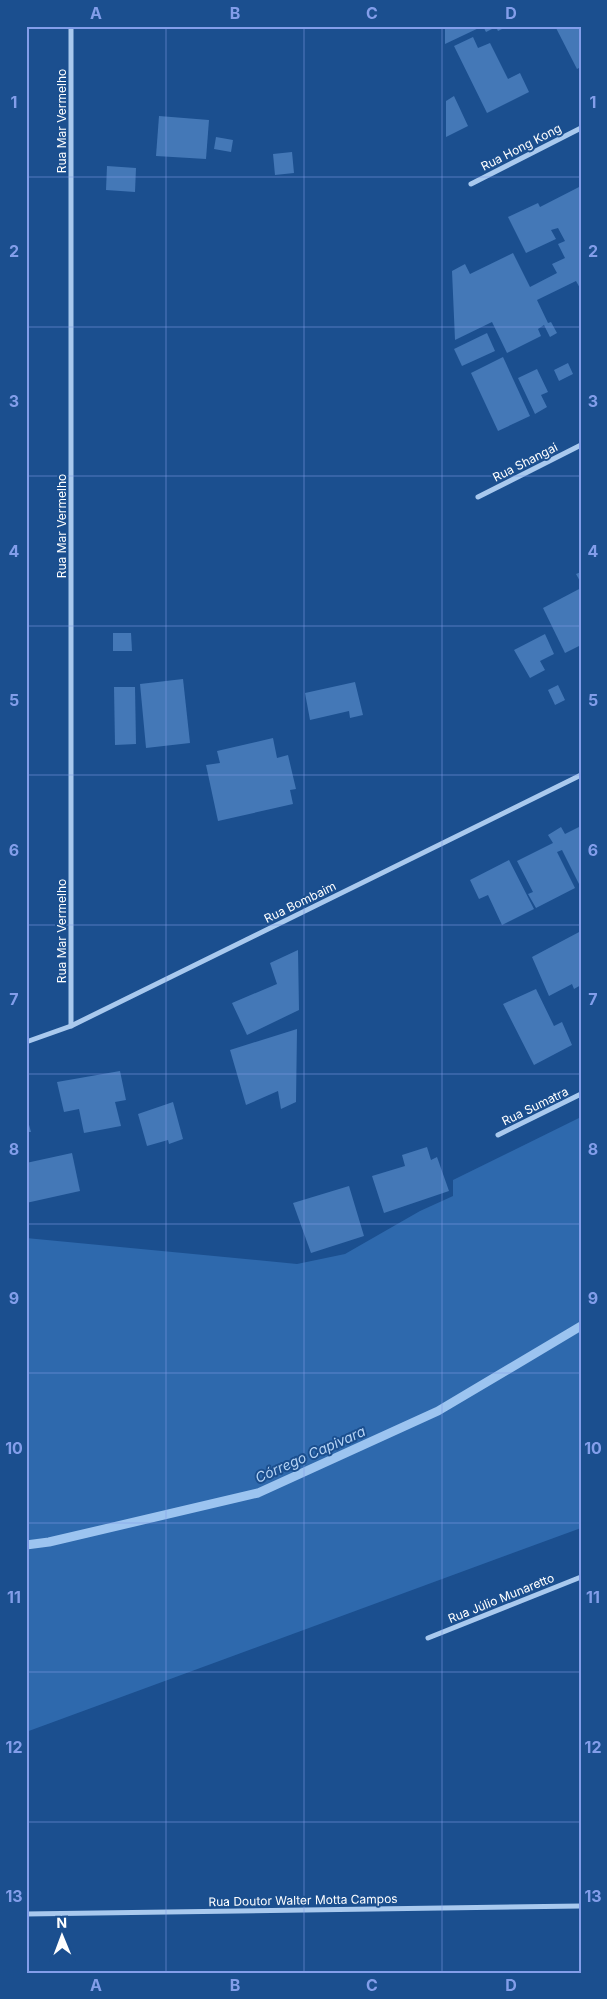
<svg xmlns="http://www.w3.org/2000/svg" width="607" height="1999" viewBox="0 0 607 1999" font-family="Inter,sans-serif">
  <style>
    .green { fill: #2e69ad }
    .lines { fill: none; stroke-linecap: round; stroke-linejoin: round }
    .stream { stroke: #9cc4f0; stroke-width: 9 }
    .building { fill: #4478b7 }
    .minor { stroke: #a9c9ee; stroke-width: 5 }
    .grid { fill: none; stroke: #839eea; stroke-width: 1; stroke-opacity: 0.55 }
    .labels { text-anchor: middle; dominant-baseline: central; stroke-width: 4; stroke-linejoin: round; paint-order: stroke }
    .street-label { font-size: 12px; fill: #fff; stroke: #1b4f8f }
    .water-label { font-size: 14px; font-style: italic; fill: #b5d3f5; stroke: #1b4f8f }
    .neatline { fill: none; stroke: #839eea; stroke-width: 2 }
    .grid-label { font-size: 16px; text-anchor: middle; font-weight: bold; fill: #839eea }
  </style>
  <rect width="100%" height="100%" fill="#1b4f8f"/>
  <!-- green -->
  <path class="green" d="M 581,1117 L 581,1528 L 26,1732 L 26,1238 L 297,1264 L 345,1254 L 420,1211 L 453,1196 L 453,1180 Z"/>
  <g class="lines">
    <!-- stream -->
    <path class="stream" d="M 26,1545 L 49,1542 L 258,1493 L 438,1411 L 581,1326"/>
  </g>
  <!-- building -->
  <g class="building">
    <path d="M 450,26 L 483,26 L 445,44 L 445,29 Z"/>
    <path d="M 483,26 L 508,26 L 498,31 L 496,27 L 486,32 Z"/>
    <path d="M 555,26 L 581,26 L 581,67 L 577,69 Z"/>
    <path d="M 473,37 L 478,48 L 490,43 L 508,79 L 520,73 L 529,92 L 487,113 L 454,46 Z"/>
    <path d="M 454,96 L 468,126 L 446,137 L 446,101 Z"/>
    <path d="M 159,116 L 209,120 L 206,159 L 156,156 Z"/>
    <path d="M 216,137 L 233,140 L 231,152 L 214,149 Z"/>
    <path d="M 292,152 L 294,173 L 275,175 L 273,154 Z"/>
    <path d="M 107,166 L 136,168 L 135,192 L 106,190 Z"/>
    <path d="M 581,186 L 581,290 L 576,281 L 537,300 L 548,323 L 551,322 L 557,333 L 550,337 L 544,325 L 538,329 L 541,336 L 507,353 L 492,322 L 455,340 L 452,271 L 465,264 L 470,274 L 513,253 L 530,287 L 557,273 L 552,264 L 565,258 L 558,244 L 565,241 L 558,228 L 551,230 L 556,239 L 526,253 L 508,217 L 538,203 L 540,207 Z"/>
    <path d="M 487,333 L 495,351 L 462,366 L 454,349 Z"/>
    <path d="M 503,357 L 530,416 L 498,431 L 471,373 Z"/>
    <path d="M 568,363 L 573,374 L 559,381 L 554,370 Z"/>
    <path d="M 537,369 L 548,392 L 541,395 L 547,407 L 535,414 L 518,378 Z"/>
    <path d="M 581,572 L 581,583 L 576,574 Z"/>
    <path d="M 581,588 L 581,645 L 565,653 L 543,608 Z"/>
    <path d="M 113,633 L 131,633 L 132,651 L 113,651 Z"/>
    <path d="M 545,634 L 554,654 L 540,661 L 545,670 L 530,678 L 514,650 Z"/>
    <path d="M 183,679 L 190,743 L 146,748 L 140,684 Z"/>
    <path d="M 355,682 L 363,715 L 350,718 L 349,711 L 310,720 L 305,693 Z"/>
    <path d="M 558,685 L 565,700 L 555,705 L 548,690 Z"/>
    <path d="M 114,687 L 135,687 L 136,744 L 115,745 Z"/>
    <path d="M 273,738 L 277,758 L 288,755 L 296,789 L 290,790 L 293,804 L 218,821 L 206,765 L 220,763 L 217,751 Z"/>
    <path d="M 581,826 L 581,888 L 562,850 L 557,852 L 575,888 L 536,908 L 528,894 L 533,892 L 517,861 L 553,843 L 548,835 L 561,827 L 565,834 Z"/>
    <path d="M 509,860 L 534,909 L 502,925 L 488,895 L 479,899 L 470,880 Z"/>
    <path d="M 581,931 L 581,985 L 574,989 L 572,984 L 549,996 L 532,957 Z"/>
    <path d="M 298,950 L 299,1010 L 247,1035 L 232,1003 L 277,984 L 270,963 Z"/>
    <path d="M 536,989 L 554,1026 L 562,1022 L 572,1045 L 534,1065 L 503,1004 Z"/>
    <path d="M 297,1029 L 296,1102 L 281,1109 L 278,1091 L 246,1105 L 230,1050 Z"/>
    <path d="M 120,1071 L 126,1100 L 115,1102 L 121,1126 L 84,1133 L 79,1109 L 64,1112 L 57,1082 Z"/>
    <path d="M 173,1102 L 183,1139 L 169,1144 L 168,1140 L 147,1146 L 138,1114 Z"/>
    <path d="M 26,1114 L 31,1132 L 26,1132 Z"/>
    <path d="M 427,1147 L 431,1160 L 437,1157 L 449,1191 L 384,1213 L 372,1176 L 405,1166 L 402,1155 Z"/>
    <path d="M 72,1153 L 80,1191 L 26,1203 L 26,1163 Z"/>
    <path d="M 349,1186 L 364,1236 L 311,1253 L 293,1203 Z"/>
  </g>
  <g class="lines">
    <!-- minor -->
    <g class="minor">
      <path d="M 71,26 L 71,1026"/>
      <path d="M 471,184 L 581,128"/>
      <path d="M 478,497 L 581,445"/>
      <path d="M 26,1042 L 71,1026 L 581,775"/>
      <path d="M 498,1135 L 581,1094"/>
      <path d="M 428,1638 L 581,1577"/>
      <path d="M 26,1914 L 581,1906"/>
    </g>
  </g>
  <!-- grid -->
  <path class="grid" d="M 166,26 L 166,1973M 304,26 L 304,1973M 442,26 L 442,1973M 26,177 L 581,177M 26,327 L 581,327M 26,476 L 581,476M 26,626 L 581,626M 26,775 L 581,775M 26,925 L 581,925M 26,1074 L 581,1074M 26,1224 L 581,1224M 26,1373 L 581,1373M 26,1523 L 581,1523M 26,1672 L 581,1672M 26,1822 L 581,1822"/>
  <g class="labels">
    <!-- street labels -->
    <g class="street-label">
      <text transform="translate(61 121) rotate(-90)">Rua Mar Vermelho</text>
      <text transform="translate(521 147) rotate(-27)">Rua Hong Kong</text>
      <text transform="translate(525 462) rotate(-27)">Rua Shangai</text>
      <text transform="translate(61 526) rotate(-90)">Rua Mar Vermelho</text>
      <text transform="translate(300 902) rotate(-26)">Rua Bombaim</text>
      <text transform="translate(61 931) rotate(-90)">Rua Mar Vermelho</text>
      <text transform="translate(535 1106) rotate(-26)">Rua Sumatra</text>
      <text transform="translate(501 1598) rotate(-22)">Rua Júlio Munaretto</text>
      <text transform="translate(303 1900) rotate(-1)">Rua Doutor Walter Motta Campos</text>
    </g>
    <!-- water labels -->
    <g class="water-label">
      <text transform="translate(310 1454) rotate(-24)">Córrego Capivara</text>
    </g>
  </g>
  <!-- border -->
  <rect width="607" height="1999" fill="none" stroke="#1b4f8f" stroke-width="55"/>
  <!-- north arrow -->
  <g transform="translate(62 1936) rotate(359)" stroke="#1b4f8f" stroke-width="4" paint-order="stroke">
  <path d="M0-4L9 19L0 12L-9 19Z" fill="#ffffff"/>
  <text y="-8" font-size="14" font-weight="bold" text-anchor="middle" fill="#ffffff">N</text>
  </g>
  <rect x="28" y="28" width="552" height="1944" class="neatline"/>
  <g class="grid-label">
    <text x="96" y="19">A</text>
    <text x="235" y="19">B</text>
    <text x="372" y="19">C</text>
    <text x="511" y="19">D</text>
    <text x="14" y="108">1</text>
    <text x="593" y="108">1</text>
    <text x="14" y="257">2</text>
    <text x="593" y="257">2</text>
    <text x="14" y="407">3</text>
    <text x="593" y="407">3</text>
    <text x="14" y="557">4</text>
    <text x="593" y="557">4</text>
    <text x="14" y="706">5</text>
    <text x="593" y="706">5</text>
    <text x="14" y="856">6</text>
    <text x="593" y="856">6</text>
    <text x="14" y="1005">7</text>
    <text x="593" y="1005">7</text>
    <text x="14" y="1155">8</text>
    <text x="593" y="1155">8</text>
    <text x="14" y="1304">9</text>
    <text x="593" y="1304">9</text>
    <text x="14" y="1454">10</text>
    <text x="593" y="1454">10</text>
    <text x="14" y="1603">11</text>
    <text x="593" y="1603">11</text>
    <text x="14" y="1753">12</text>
    <text x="593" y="1753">12</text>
    <text x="14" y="1902">13</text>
    <text x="593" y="1902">13</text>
    <text x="96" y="1991">A</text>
    <text x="235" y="1991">B</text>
    <text x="372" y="1991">C</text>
    <text x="511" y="1991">D</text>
  </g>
</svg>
